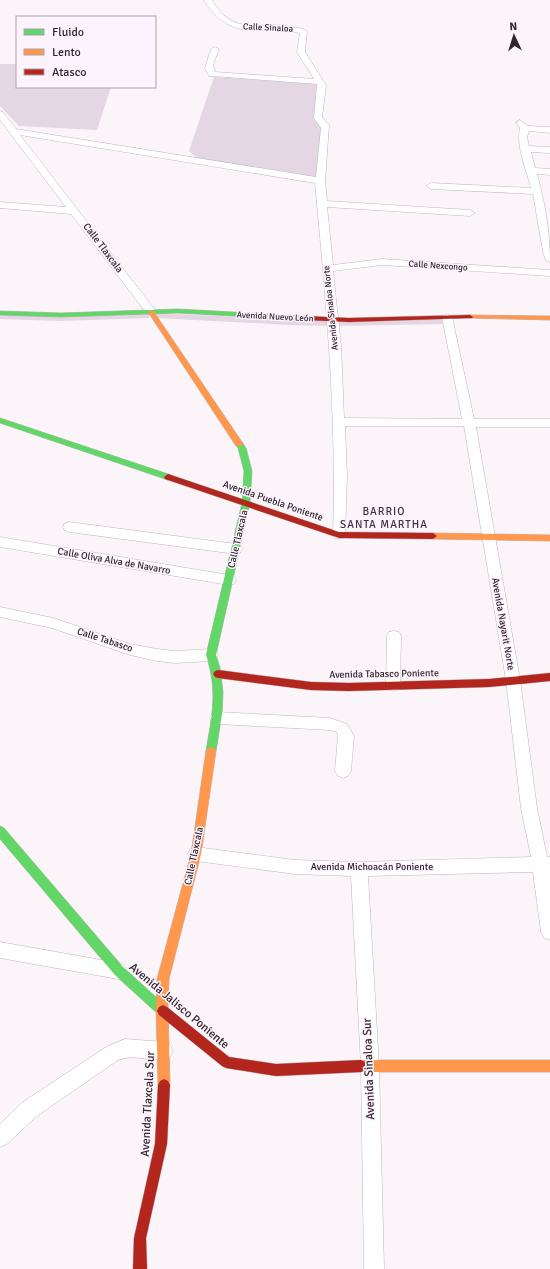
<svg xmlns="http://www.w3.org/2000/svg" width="550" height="1269" viewBox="0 0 550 1269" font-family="Signika,sans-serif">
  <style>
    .green { fill: #e4d6e3 }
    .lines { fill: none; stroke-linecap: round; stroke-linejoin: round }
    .street-casing { stroke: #bdb6bd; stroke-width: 1 }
    .fast-casing { stroke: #bdb6bd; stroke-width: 1 }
    .slow-casing { stroke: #bdb6bd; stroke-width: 1 }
    .jam-casing { stroke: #bdb6bd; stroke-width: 1 }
    .street { fill: #fefefe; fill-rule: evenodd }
    .fast { fill: #63d668; fill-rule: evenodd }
    .slow { fill: #ff974d; fill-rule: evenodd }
    .jam { fill: #b3261e; fill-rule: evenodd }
    .labels { text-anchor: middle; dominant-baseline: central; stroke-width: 3; stroke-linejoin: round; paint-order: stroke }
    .far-street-label { font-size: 9px; fill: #30272f; stroke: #fdf3fc }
    .street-label { font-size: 10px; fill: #30272f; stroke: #fdf3fc }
    .neighbourhood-label { font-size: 11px; letter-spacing: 1px; fill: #402e40; stroke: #fdf3fc }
    .near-street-label { font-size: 12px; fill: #30272f; stroke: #fdf3fc }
  </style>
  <rect width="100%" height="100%" fill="#fbf5fa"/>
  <!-- green -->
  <g class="green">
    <path d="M 0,64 L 17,64 L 17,87 L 111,87 L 97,130 L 19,126 L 0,106 Z"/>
    <path d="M 214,77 L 320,84 L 322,123 L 316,178 L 198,159 L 189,151 Z"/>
    <path d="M 149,313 L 150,318 L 60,321 L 0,319 L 0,314 Z"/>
    <path d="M 154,313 L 330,321 L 329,326 L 291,325 L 156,318 Z"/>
    <path d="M 445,319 L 445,324 L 335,326 L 335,321 Z"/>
  </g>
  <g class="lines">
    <defs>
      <g id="street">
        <path d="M 204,0 L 212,0 C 235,38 257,20 292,27 C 297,28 303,28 307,31 L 305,52 L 326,85 L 322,117 L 329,125 L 325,181 L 327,201 L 470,210 L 475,213 L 470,216 L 327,207 L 333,265 L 382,259 L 550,270 L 550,276 L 382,265 L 333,271 L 341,346 L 344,418 L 462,419 L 442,317 L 447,314 L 452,317 L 474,419 L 550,419 L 550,427 L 476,427 L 520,680 L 537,808 L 547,857 L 550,857 L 550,940 L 544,938 L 541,932 L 533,872 L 368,876 L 379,1066 L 384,1269 L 364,1269 L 361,1066 L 351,876 L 295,874 L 196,861 L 190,859 L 188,854 L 190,849 L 196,847 L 295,860 L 359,862 L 531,857 L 521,808 L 506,680 L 464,426 L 345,426 L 347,476 L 345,535 L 344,538 L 334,538 L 333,535 C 337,417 326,300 315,183 L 20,135 L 155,310 L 156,312 L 155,314 L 147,314 L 71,214 L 0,208 L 0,202 L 66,207 L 0,120 L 0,111 L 3,112 L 16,129 L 316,177 L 321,128 L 314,118 L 317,84 L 212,76 L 209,76 L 205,68 L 211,49 L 215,47 L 219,49 L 213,65 L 215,72 L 314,79 L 297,52 L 300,33 C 258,24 231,44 204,0 Z"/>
        <path d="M 520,120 L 528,126 L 550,127 L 550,133 L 529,131 L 527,137 L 529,146 L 550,147 L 550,153 L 531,152 L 535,168 L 550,169 L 550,175 L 537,174 C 545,203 550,232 550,262 L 546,261 L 543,252 L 533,194 L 431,189 L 426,186 L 431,183 L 531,188 C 526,169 516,147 520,128 L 516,123 Z"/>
        <path d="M 69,522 L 236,544 L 241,546 L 243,549 L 241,552 L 236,554 L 69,532 L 64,530 L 63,527 L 64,524 Z"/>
        <path d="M 0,537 L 229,575 L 234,576 L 236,580 L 234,584 L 229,585 L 0,547 Z"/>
        <path d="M 0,607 L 53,618 L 130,644 L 157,649 L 175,651 L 211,649 L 216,651 L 218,655 L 216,659 L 211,661 L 175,663 L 157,661 L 130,655 L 52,628 L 0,617 Z"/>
        <path d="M 394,631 L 399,632 L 401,636 L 400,685 L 398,689 L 393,691 L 388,689 L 386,685 L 387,636 L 389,632 Z"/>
        <path d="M 217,712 L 330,718 L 347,724 L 354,736 L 351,771 L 348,776 L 343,778 L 338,776 L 335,771 L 338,736 L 337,732 L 330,730 L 217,724 L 212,722 L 210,718 L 212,714 Z"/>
        <path d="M 0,942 L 118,963 L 124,965 L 127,971 L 124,977 L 118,979 L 0,958 Z"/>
        <path d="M 125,1039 L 164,1042 L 170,1045 L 173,1051 L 170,1057 C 154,1064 135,1053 118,1060 L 37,1116 L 7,1144 L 0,1147 L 0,1124 L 23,1102 L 106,1047 Z"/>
      </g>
      <g id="fast">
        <path d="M 178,309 L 304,316 L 307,318 L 304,320 L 178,313 L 61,317 L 0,315 L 0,311 L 61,313 Z"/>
        <path d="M 0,418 L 171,475 L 172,477 L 168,480 L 165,479 L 0,423 Z"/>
        <path d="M 239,441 L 242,442 L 246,448 L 252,471 L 250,503 L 216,655 L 220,668 L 223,692 L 222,714 L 216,751 L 214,754 L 211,755 L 208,754 L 206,751 C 212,715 218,691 206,655 L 242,503 L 244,471 L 238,448 L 235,444 Z"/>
        <path d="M 0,826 L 4,828 L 123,967 L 167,1007 L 169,1011 L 167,1015 L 163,1017 L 159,1015 L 115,975 L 0,839 Z"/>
      </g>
      <g id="slow">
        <path d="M 151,310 L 154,312 L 242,442 L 243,444 L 242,446 L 236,446 L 148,312 Z"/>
        <path d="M 470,315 L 550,316 L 550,320 L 468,318 L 467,317 Z"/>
        <path d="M 433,533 L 550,535 L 550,541 L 433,539 L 429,536 Z"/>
        <path d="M 211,747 L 214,748 L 216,751 L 201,854 L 169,979 L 168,1006 L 170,1085 L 168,1089 L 164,1091 L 160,1089 L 158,1085 L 156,1006 L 157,979 L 191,854 L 206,751 L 208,748 Z"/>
        <path d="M 361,1060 L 550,1060 L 550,1072 L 361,1072 L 357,1070 L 355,1066 L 357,1062 Z"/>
      </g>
      <g id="jam">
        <path d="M 470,315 L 473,317 L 472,318 L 349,322 L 304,320 L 301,318 L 304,316 L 349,318 Z"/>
        <path d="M 168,474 L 339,532 L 433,533 L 437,536 L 433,539 L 339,538 L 165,479 L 164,477 Z"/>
        <path d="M 218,670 L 311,682 L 349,683 L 489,679 L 550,673 L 550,681 L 489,687 L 349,691 L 311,690 L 218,678 L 215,677 L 213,674 L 215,671 Z"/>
        <path d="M 163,1005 L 167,1007 L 229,1057 L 276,1064 L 361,1060 L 365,1062 L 367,1066 L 365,1070 L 361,1072 L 276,1076 L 226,1068 L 222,1066 L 159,1015 L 157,1011 L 159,1007 Z"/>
        <path d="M 164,1079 L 168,1081 L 170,1085 L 167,1144 L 146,1238 L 147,1269 L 133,1269 L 134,1238 L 155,1144 L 158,1085 L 160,1081 Z"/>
      </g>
    </defs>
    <!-- street casing -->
    <use href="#street" class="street-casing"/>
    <!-- fast casing -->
    <use href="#fast" class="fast-casing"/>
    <!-- slow casing -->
    <use href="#slow" class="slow-casing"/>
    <!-- jam casing -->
    <use href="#jam" class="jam-casing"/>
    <!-- street -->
    <use href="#street" class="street"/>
    <!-- fast -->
    <use href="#fast" class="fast"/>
    <!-- slow -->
    <use href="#slow" class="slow"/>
    <!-- jam -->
    <use href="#jam" class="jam"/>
  </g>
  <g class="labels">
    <!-- far-street labels -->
    <g class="far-street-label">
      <text transform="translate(268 28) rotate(3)">Calle Sinaloa</text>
      <text transform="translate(438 266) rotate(4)">Calle Nexcongo</text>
      <text transform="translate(331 308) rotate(-96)">Avenida Sinaloa Norte</text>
      <text transform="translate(275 317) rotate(3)">Avenida Nuevo León</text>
    </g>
    <!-- street labels -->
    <g class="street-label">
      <text transform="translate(103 248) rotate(53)">Calle Tlaxcala</text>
      <text transform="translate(273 501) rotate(19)">Avenida Puebla Poniente</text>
      <text transform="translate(238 539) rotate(-77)">Calle Tlaxcala</text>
      <text transform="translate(114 561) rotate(10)">Calle Oliva Alva de Navarro</text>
      <text transform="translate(503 624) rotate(80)">Avenida Nayarit Norte</text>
      <text transform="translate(105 640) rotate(18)">Calle Tabasco</text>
      <text transform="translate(384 674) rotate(-1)">Avenida Tabasco Poniente</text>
      <text transform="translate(194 856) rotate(-78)">Calle Tlaxcala</text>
      <text x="372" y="867">Avenida Michoacán Poniente</text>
    </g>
    <!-- neighbourhood labels -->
    <g class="neighbourhood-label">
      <text x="384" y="511">BARRIO<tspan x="384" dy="13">SANTA MARTHA</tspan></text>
    </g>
    <!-- near-street labels -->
    <g class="near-street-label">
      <text transform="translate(179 1006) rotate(40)">Avenida Jalisco Poniente</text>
      <text transform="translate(369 1069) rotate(-92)">Avenida Sinaloa Sur</text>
      <text transform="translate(148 1104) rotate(-87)">Avenida Tlaxcala Sur</text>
    </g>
  </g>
  <!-- legend -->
  <rect x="16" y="16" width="140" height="72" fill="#fdf3fc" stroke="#aba1aa"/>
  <rect x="24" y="29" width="20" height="6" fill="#63d668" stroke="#aba1aa"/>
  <text x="52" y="36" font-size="12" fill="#30272f">Fluido</text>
  <rect x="24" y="49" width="20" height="6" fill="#ff974d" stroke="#aba1aa"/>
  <text x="52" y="56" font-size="12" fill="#30272f">Lento</text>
  <rect x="24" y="69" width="20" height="6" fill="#b3261e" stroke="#aba1aa"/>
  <text x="52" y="76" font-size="12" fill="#30272f">Atasco</text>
  <!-- north arrow -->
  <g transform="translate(514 36) rotate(356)" stroke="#fdf3fc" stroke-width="3" paint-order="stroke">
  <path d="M0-3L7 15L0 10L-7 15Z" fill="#30272f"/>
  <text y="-6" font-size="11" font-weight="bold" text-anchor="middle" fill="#30272f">N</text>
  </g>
</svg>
